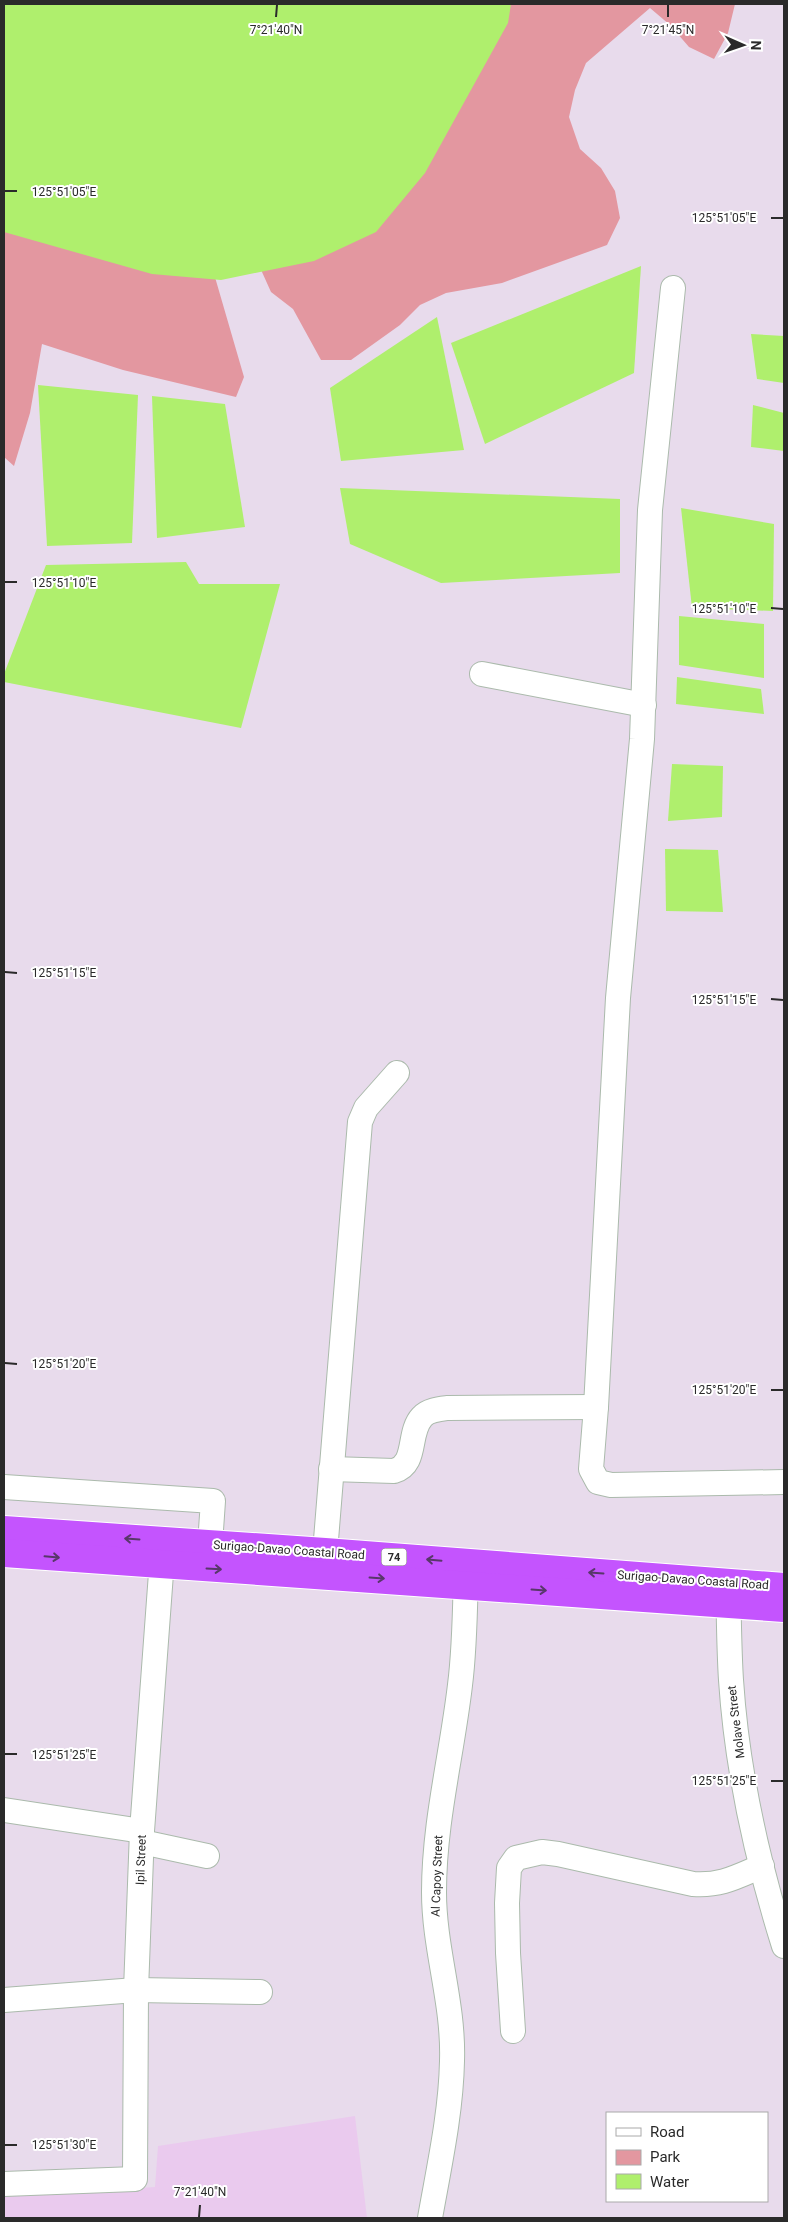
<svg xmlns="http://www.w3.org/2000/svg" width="788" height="2222" viewBox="0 0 788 2222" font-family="Roboto,sans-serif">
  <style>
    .education { fill: #eacaee }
    .green { fill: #e397a0 }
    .water { fill: #afef6d }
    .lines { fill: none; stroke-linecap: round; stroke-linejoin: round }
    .minor-casing { stroke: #abbaac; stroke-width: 26 }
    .highway-casing { stroke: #fff; stroke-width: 30 }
    .minor { stroke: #fff; stroke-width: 24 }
    .highway { stroke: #c454fe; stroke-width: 28 }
    .oneway { stroke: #58376a }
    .ticks { fill: none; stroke: #2a2a2a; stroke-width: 2 }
    .labels { text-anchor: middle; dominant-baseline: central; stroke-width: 4; stroke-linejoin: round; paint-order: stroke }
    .shield { fill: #fff; stroke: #6a6a6a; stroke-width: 1 }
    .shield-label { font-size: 11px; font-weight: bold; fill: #2a2a2a }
    .street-label { font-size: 12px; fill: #2a2a2a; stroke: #fff }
    .ticks-label { font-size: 12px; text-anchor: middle; fill: #2a2a2a; stroke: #fff; stroke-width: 4; stroke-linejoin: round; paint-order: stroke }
  </style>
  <rect width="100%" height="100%" fill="#e8dbec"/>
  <!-- education -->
  <path class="education" d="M 355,2116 L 367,2218 L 4,2218 L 4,2193 L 60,2193 L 155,2187 L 158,2146 Z"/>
  <!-- green -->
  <g class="green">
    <path d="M 373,4 L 735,4 L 728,33 L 714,59 L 689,47 L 670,25 L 650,8 L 586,63 L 575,90 L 569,117 L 580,149 L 601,168 L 615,191 L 620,218 L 607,245 L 502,283 L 446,293 L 420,305 L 400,325 L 351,360 L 321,360 L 293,309 L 271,292 L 235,212 Z"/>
    <path d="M 4,168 L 210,260 L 244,377 L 236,397 L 123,370 L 42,344 L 30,413 L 14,466 L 4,457 Z"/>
  </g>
  <!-- water -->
  <g class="water">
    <path d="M 4,4 L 511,4 L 508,23 L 425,173 L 376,232 L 314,261 L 221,280 L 152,274 L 4,232 Z"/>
    <path d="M 641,266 L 634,373 L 485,444 L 451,343 Z"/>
    <path d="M 437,317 L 464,450 L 341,461 L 330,388 Z"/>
    <path d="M 751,334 L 784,336 L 784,383 L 757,379 Z"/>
    <path d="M 38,385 L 138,395 L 132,543 L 47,546 Z"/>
    <path d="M 152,396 L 225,404 L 245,527 L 157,538 Z"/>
    <path d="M 753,405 L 784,413 L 784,451 L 751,447 Z"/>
    <path d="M 340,488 L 620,499 L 620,573 L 441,583 L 350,544 Z"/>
    <path d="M 681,508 L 774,524 L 773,611 L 692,608 Z"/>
    <path d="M 186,562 L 199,584 L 280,584 L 241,728 L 4,682 L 4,674 L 46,565 Z"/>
    <path d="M 679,616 L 764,624 L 764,678 L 679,665 Z"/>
    <path d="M 677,677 L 761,689 L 764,714 L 676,704 Z"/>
    <path d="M 672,764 L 723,766 L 722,817 L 668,821 Z"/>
    <path d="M 665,849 L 718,850 L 723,912 L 666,911 Z"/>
  </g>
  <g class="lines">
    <defs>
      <g id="minor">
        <path d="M 673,288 L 650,510 L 642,739 L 618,998 L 596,1407 L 591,1469 L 598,1482 L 611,1485 L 784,1482"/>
        <path d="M 482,674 L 644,705"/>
        <path d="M 331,1469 L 394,1471 C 418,1464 407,1433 422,1417 C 428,1410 440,1409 448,1408 L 596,1407"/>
        <path d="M 4,1487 L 213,1501 L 210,1544"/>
        <path d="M 325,1552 L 360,1122 L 366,1108 L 397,1073"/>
        <path d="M 728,1585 C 729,1617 729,1649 731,1680 C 737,1771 757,1860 784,1946"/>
        <path d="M 4,1810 L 142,1831"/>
        <path d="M 142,1842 L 207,1856"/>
        <path d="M 4,2000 L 136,1990 L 260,1992"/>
        <path d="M 513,2031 L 508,1953 L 507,1903 L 509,1868 L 516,1858 L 542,1852 L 558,1854 L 693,1884 C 721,1886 736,1877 762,1866"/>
        <path d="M 4,2184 L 135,2179 L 136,1990 L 142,1831 L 163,1546"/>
        <path d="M 430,2218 C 439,2167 451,2113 452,2061 C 454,2003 434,1949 434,1892 C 434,1822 452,1754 460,1685 C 465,1646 465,1607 466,1568"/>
      </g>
      <g id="highway">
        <path d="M 4,1530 L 325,1552 L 784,1587"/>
        <path d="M 4,1553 L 784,1608"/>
      </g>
    </defs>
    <!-- minor casing -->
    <use href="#minor" class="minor-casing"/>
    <!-- highway casing -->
    <use href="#highway" class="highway-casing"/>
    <!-- minor -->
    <use href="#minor" class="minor"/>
    <!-- highway -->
    <use href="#highway" class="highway"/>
  </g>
  <!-- one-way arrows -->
  <defs><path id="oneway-shaft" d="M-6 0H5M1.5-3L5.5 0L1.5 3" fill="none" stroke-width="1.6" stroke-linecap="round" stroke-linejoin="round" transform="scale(1.25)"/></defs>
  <g class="oneway">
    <use href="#oneway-shaft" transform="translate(132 1539) rotate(-176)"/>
    <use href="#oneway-shaft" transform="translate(52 1557) rotate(5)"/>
    <use href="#oneway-shaft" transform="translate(434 1560) rotate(-175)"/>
    <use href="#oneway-shaft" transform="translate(214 1569) rotate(3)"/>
    <use href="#oneway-shaft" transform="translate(596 1573) rotate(-176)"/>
    <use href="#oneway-shaft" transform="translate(377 1578) rotate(4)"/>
    <use href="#oneway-shaft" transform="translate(539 1590) rotate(4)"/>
  </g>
  <!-- ticks -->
  <path class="ticks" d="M 276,17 L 277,5M 668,17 L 668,5M 5,191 L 17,191M 771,218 L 783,218M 5,582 L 17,582M 771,608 L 783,609M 5,972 L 17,973M 771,999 L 783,1000M 5,1363 L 17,1364M 771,1390 L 783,1390M 5,1754 L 17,1754M 771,1781 L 783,1781M 5,2145 L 17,2145M 199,2217 L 200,2205"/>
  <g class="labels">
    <!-- shield labels -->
    <rect class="shield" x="381.5" y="1548.5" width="25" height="17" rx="4"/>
    <g class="shield-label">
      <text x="394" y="1557">74</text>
    </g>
    <!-- street labels -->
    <g class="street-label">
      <text transform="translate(289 1550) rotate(4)">Surigao-Davao Coastal Road</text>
      <text transform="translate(693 1580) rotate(4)">Surigao-Davao Coastal Road</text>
      <text transform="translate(736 1722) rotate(-97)">Molave Street</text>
      <text transform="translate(141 1860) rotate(-88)">Ipil Street</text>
      <text transform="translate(437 1876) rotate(-88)">Al Capoy Street</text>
    </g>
  </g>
  <g class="ticks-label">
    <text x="276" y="34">7°21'40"N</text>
    <text x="668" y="34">7°21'45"N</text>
    <text x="64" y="196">125°51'05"E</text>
    <text x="724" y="222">125°51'05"E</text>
    <text x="64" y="587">125°51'10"E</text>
    <text x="724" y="613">125°51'10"E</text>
    <text x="64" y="977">125°51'15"E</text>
    <text x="724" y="1004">125°51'15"E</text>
    <text x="64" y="1368">125°51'20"E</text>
    <text x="724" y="1394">125°51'20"E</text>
    <text x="64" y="1759">125°51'25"E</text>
    <text x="724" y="1785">125°51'25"E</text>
    <text x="64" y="2149">125°51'30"E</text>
    <text x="200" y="2196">7°21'40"N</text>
  </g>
  <!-- border -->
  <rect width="788" height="2222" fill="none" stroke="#2a2a2a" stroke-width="10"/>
  <!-- legend -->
  <rect x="606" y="2112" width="162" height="90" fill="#ffffff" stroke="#aaaaaa"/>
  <rect x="616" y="2128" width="25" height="8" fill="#ffffff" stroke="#aaaaaa"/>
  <text x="650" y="2137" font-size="15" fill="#2a2a2a">Road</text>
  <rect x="616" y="2150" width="25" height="15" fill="#e397a0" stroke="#aaaaaa"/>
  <text x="650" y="2162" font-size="15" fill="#2a2a2a">Park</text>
  <rect x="616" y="2174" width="25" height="15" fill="#afef6d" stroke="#aaaaaa"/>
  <text x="650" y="2187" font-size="15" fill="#2a2a2a">Water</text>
  <!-- north arrow -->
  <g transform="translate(743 45) rotate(92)" stroke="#ffffff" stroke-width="4" paint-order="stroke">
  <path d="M0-4L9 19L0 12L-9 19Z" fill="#2a2a2a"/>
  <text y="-8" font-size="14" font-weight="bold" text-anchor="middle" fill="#2a2a2a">N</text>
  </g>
</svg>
